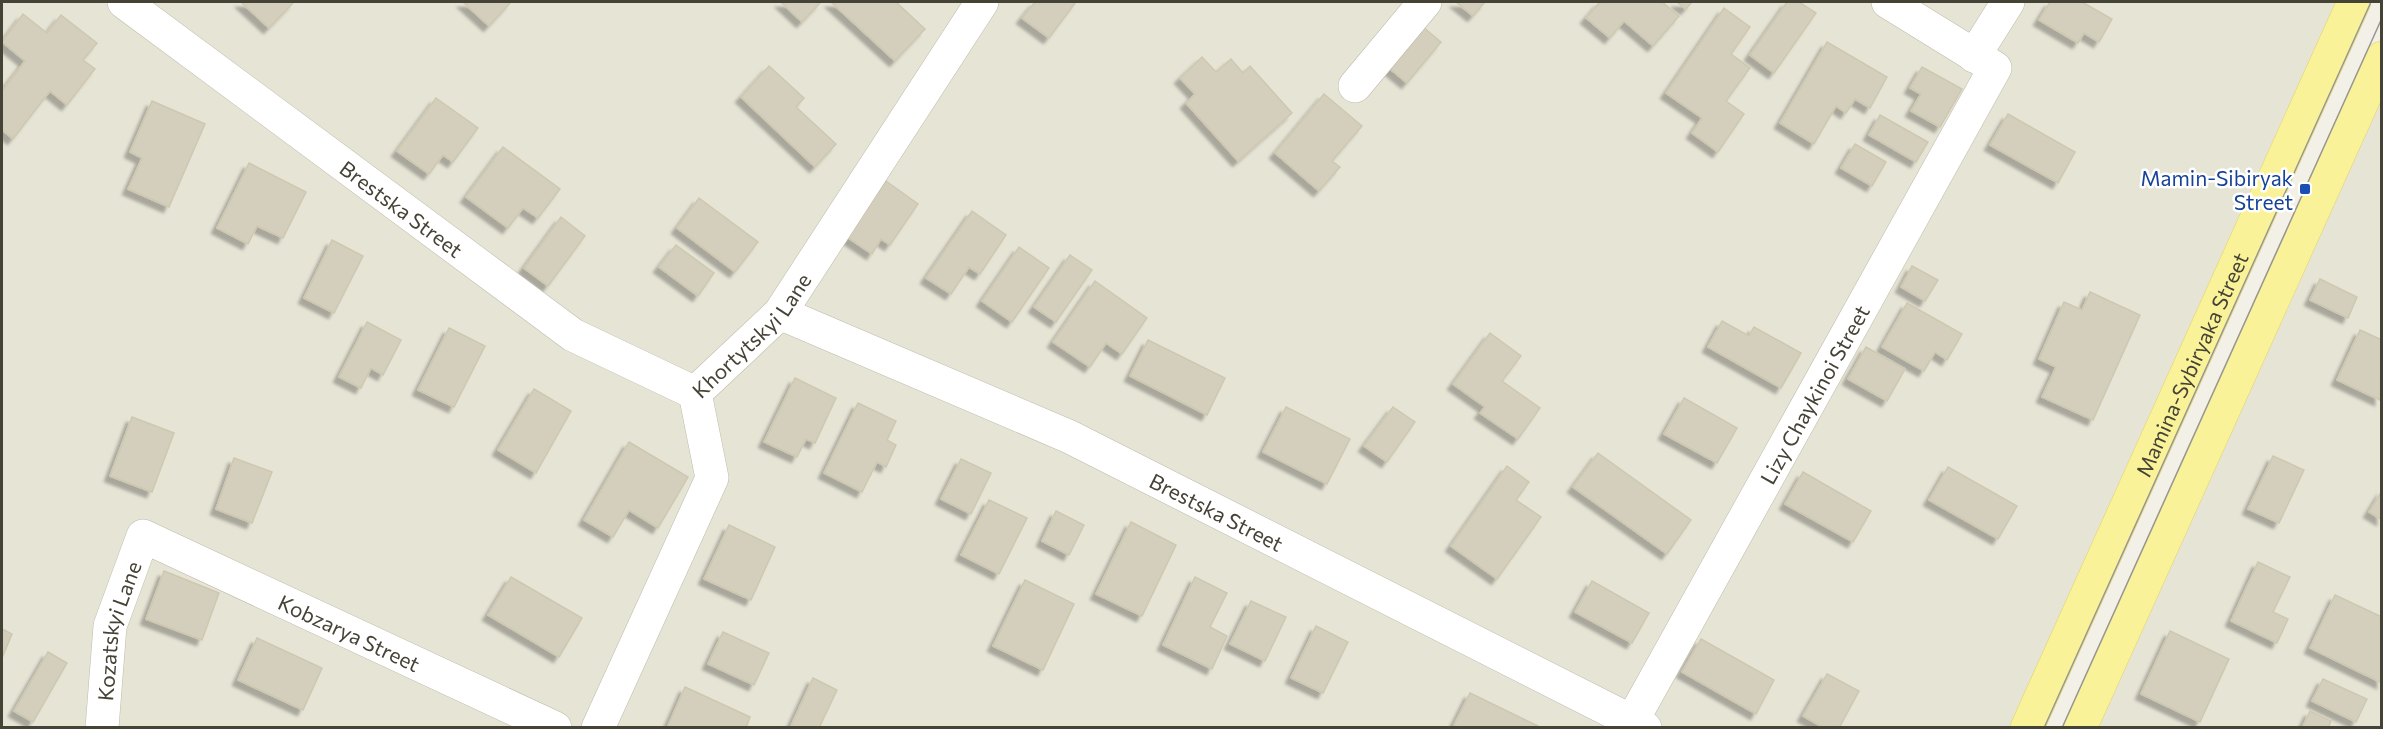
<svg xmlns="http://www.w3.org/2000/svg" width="2383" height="729" viewBox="0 0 2383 729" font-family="Commissioner,sans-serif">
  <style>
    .residential { fill: #e6e4d5 }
    .building { fill: #d4cfbc; stroke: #cec8b0; stroke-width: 1.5; filter: url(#shadow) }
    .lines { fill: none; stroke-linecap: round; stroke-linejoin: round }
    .minor-casing { stroke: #bebba9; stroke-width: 34 }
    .major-casing { stroke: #dfd368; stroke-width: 34 }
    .minor { stroke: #fff; stroke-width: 33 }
    .major { stroke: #faf298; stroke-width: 33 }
    .tram { stroke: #969696; stroke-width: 1.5 }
    .transit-dot { fill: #1a4fb4; stroke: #fff; stroke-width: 2 }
    .labels { text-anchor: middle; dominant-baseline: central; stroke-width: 5; stroke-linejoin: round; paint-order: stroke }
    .transit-label { font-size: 21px; fill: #164399; stroke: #fff; text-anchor: end }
    .street-label { font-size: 21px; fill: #454236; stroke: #fff }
  </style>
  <defs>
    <filter id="shadow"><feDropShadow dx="-5.5" dy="5.5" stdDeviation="1.5" flood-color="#0004"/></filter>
  </defs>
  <rect width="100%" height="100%" fill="#f3f1e7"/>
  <!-- residential -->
  <g class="residential">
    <path d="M 2,2 L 2338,2 L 2012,728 L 2,727 Z"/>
    <path d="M 2381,89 L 2381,727 L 2094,727 Z"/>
  </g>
  <!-- building -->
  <g class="building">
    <path d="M 241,2 L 294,2 L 269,28 Z"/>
    <path d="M 463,2 L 511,2 L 489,26 Z"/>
    <path d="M 781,2 L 821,2 L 802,22 Z"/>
    <path d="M 831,2 L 896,2 L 925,29 L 895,61 Z"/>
    <path d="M 1035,2 L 1076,2 L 1049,38 L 1022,18 Z"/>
    <path d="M 1456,2 L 1485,2 L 1473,16 Z"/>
    <path d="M 1600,2 L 1662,2 L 1679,16 L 1653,46 L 1624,21 L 1610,38 L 1586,18 Z"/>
    <path d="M 1677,2 L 1692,2 L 1686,9 Z"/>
    <path d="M 1787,2 L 1799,2 L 1816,13 L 1774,73 L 1750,55 Z"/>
    <path d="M 2050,2 L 2082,2 L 2112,19 L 2099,42 L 2084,33 L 2078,43 L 2039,20 Z"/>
    <path d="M 1724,8 L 1750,27 L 1731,54 L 1750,68 L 1726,101 L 1744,114 L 1718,152 L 1692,133 L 1702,118 L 1666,93 Z"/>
    <path d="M 23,14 L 47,33 L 61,15 L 97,43 L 83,60 L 95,69 L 67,105 L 50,91 L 13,139 L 2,130 L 2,91 L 25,61 L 2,42 Z"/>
    <path d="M 1417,22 L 1441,42 L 1407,83 L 1383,63 Z"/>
    <path d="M 1827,42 L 1887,77 L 1870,108 L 1855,99 L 1846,113 L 1836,106 L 1814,144 L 1780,123 Z"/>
    <path d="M 1202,57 L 1216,72 L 1231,59 L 1243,73 L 1250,66 L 1292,113 L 1238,161 L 1186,103 L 1195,94 L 1180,78 Z"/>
    <path d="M 769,66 L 804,98 L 796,107 L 836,144 L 815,167 L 741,97 Z"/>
    <path d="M 1922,67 L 1962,89 L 1940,127 L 1911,111 L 1921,94 L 1910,88 Z"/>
    <path d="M 1324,94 L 1362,126 L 1332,161 L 1340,167 L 1319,191 L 1275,153 Z"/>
    <path d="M 436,98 L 478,128 L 453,162 L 443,155 L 429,174 L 397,151 Z"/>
    <path d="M 152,101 L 205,124 L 169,207 L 128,189 L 142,158 L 130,152 Z"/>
    <path d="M 2008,114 L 2075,152 L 2058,183 L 1990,145 Z"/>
    <path d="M 1880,115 L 1928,142 L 1916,162 L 1869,135 Z"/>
    <path d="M 1855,144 L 1886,162 L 1872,186 L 1841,168 Z"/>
    <path d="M 503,147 L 560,189 L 538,218 L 523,208 L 508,228 L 466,197 Z"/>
    <path d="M 249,163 L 306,192 L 283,238 L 257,226 L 248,244 L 217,228 Z"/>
    <path d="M 886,181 L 918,204 L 890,245 L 881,239 L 872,254 L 847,237 Z"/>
    <path d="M 699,198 L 758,242 L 735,272 L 677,228 Z"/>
    <path d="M 972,211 L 1006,235 L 980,274 L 969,267 L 951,294 L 926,278 Z"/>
    <path d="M 561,217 L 585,236 L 548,286 L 524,268 Z"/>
    <path d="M 332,240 L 363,256 L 334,313 L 304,298 Z"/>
    <path d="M 676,245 L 714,273 L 698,296 L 659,267 Z"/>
    <path d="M 1019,247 L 1049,268 L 1012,322 L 982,301 Z"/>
    <path d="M 1070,255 L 1092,270 L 1056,322 L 1034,307 Z"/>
    <path d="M 1912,266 L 1938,280 L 1925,301 L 1901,287 Z"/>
    <path d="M 2320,279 L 2357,297 L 2348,318 L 2310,300 Z"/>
    <path d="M 1095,281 L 1147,318 L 1122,354 L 1106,343 L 1090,367 L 1053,342 Z"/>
    <path d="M 2090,292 L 2140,315 L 2093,420 L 2042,397 L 2056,367 L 2039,359 L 2064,302 L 2082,310 Z"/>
    <path d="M 1907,303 L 1962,334 L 1947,360 L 1935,352 L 1924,371 L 1882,347 Z"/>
    <path d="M 1722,321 L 1749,336 L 1754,327 L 1801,353 L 1781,388 L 1708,347 Z"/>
    <path d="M 367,322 L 401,340 L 383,375 L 371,368 L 361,388 L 339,377 Z"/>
    <path d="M 449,328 L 485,346 L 454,407 L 418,390 Z"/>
    <path d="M 2360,330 L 2382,340 L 2380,400 L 2337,380 Z"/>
    <path d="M 1490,333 L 1521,356 L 1502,381 L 1540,408 L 1518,439 L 1480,413 L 1485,407 L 1453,384 Z"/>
    <path d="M 1148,340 L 1225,378 L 1207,415 L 1130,376 Z"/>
    <path d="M 1866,347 L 1905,369 L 1887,401 L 1848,379 Z"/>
    <path d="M 795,378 L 836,398 L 815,443 L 806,439 L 797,457 L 764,442 Z"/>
    <path d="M 534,389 L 571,411 L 536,473 L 498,450 Z"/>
    <path d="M 1684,398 L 1737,428 L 1717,463 L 1664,434 Z"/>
    <path d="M 858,403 L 896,421 L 887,440 L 896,445 L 886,467 L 877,462 L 862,492 L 824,473 Z"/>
    <path d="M 1286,407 L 1350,439 L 1327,484 L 1263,452 Z"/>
    <path d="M 1393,407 L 1415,422 L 1387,462 L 1364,446 Z"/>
    <path d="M 132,417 L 174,433 L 152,492 L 110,476 Z"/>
    <path d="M 629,442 L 688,477 L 658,528 L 629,510 L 613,537 L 584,520 Z"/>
    <path d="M 1598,453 L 1691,520 L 1667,554 L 1573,487 Z"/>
    <path d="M 2273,456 L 2304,470 L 2279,523 L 2248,509 Z"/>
    <path d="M 234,458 L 272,472 L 252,523 L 216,509 Z"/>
    <path d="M 961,459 L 991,473 L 971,514 L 941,499 Z"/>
    <path d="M 1507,466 L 1529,482 L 1516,500 L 1541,517 L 1497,579 L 1451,546 Z"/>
    <path d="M 1948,467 L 2017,506 L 1998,539 L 1929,500 Z"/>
    <path d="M 1803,472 L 1871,511 L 1853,542 L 1785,504 Z"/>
    <path d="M 2382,491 L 2382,520 L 2369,512 Z"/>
    <path d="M 989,500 L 1027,518 L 999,574 L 961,555 Z"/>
    <path d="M 1056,511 L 1084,525 L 1069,555 L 1042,541 Z"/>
    <path d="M 1131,522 L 1176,545 L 1142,616 L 1096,594 Z"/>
    <path d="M 729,525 L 775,547 L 751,600 L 704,579 Z"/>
    <path d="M 2258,562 L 2290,577 L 2273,612 L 2288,619 L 2277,643 L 2231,621 Z"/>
    <path d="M 164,571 L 219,593 L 202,640 L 146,619 Z"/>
    <path d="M 511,577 L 582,618 L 559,657 L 488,615 Z"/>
    <path d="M 1195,577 L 1227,593 L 1210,627 L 1227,636 L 1212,669 L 1163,645 Z"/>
    <path d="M 1025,580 L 1074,604 L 1043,670 L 993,646 Z"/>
    <path d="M 1592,581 L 1649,613 L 1632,643 L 1575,612 Z"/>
    <path d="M 2335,595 L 2382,617 L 2382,683 L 2310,648 Z"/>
    <path d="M 1251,601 L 1286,617 L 1265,661 L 1230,644 Z"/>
    <path d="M 1316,626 L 1348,642 L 1323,693 L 1291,678 Z"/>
    <path d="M 2,629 L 12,634 L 2,658 Z"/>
    <path d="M 2170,631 L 2229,659 L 2200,722 L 2141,694 Z"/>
    <path d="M 723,632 L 769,653 L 754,685 L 708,664 Z"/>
    <path d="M 257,638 L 322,668 L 303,710 L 238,680 Z"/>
    <path d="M 1701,639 L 1774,680 L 1756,714 L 1682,672 Z"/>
    <path d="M 48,652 L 67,663 L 33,722 L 14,711 Z"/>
    <path d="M 1827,674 L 1859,691 L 1839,728 L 1824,728 L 1803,716 Z"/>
    <path d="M 813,678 L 837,690 L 819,728 L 790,728 Z"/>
    <path d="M 2323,679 L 2367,699 L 2356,722 L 2312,701 Z"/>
    <path d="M 685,687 L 750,717 L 746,728 L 667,728 Z"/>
    <path d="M 1470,693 L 1538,726 L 1538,728 L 1458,728 L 1454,725 Z"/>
    <path d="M 2310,711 L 2331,721 L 2328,728 L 2302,728 Z"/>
  </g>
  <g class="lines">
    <defs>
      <g id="minor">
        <path id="s1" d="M 124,2 L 573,335 L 695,393"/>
        <path d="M 1974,56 L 2008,2"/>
        <path d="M 1355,86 L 1425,2"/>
        <path id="s2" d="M 780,313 L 1070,437 L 1645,728"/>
        <path id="s3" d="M 695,393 L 780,313 L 982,2"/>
        <path id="s4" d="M 1632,721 L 1995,68 L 1888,2"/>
        <path id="s5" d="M 102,728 L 110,626 L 143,536 L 555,728"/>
        <path d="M 598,728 L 712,478 L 695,393"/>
      </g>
      <g id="major">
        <path id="s6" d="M 2027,728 L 2354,2"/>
        <path d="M 2080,728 L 2382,58"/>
      </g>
    </defs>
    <!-- minor casing -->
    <use href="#minor" class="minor-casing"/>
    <!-- major casing -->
    <use href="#major" class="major-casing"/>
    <!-- minor -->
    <use href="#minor" class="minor"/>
    <!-- major -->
    <use href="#major" class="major"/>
    <!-- tram -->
    <g class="tram">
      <path d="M 2044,728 L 2371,2"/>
      <path d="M 2062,728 L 2382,18"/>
    </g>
  </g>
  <!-- markers -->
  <rect class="transit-dot" x="2299" y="183" width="12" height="12" rx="3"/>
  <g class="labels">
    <!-- transit labels -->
    <g class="transit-label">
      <text x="2293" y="177">Mamin-Sibiryak<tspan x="2293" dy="24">Street</tspan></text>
    </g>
    <!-- street labels -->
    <g class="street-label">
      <text stroke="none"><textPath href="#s1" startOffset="346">Brestska Street</textPath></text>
      <text stroke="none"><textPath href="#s3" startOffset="81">Khortytskyi Lane</textPath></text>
      <text stroke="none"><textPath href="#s6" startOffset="399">Mamina-Sybiryaka Street</textPath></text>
      <text stroke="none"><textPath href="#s4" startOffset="374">Lizy Chaykinoi Street</textPath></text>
      <text stroke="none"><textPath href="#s2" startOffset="480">Brestska Street</textPath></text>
      <text stroke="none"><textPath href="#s5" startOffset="99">Kozatskyi Lane</textPath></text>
      <text stroke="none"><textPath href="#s5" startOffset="426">Kobzarya Street</textPath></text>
    </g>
  </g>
  <!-- border -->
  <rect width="2383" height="729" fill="none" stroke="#454236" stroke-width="6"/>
</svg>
